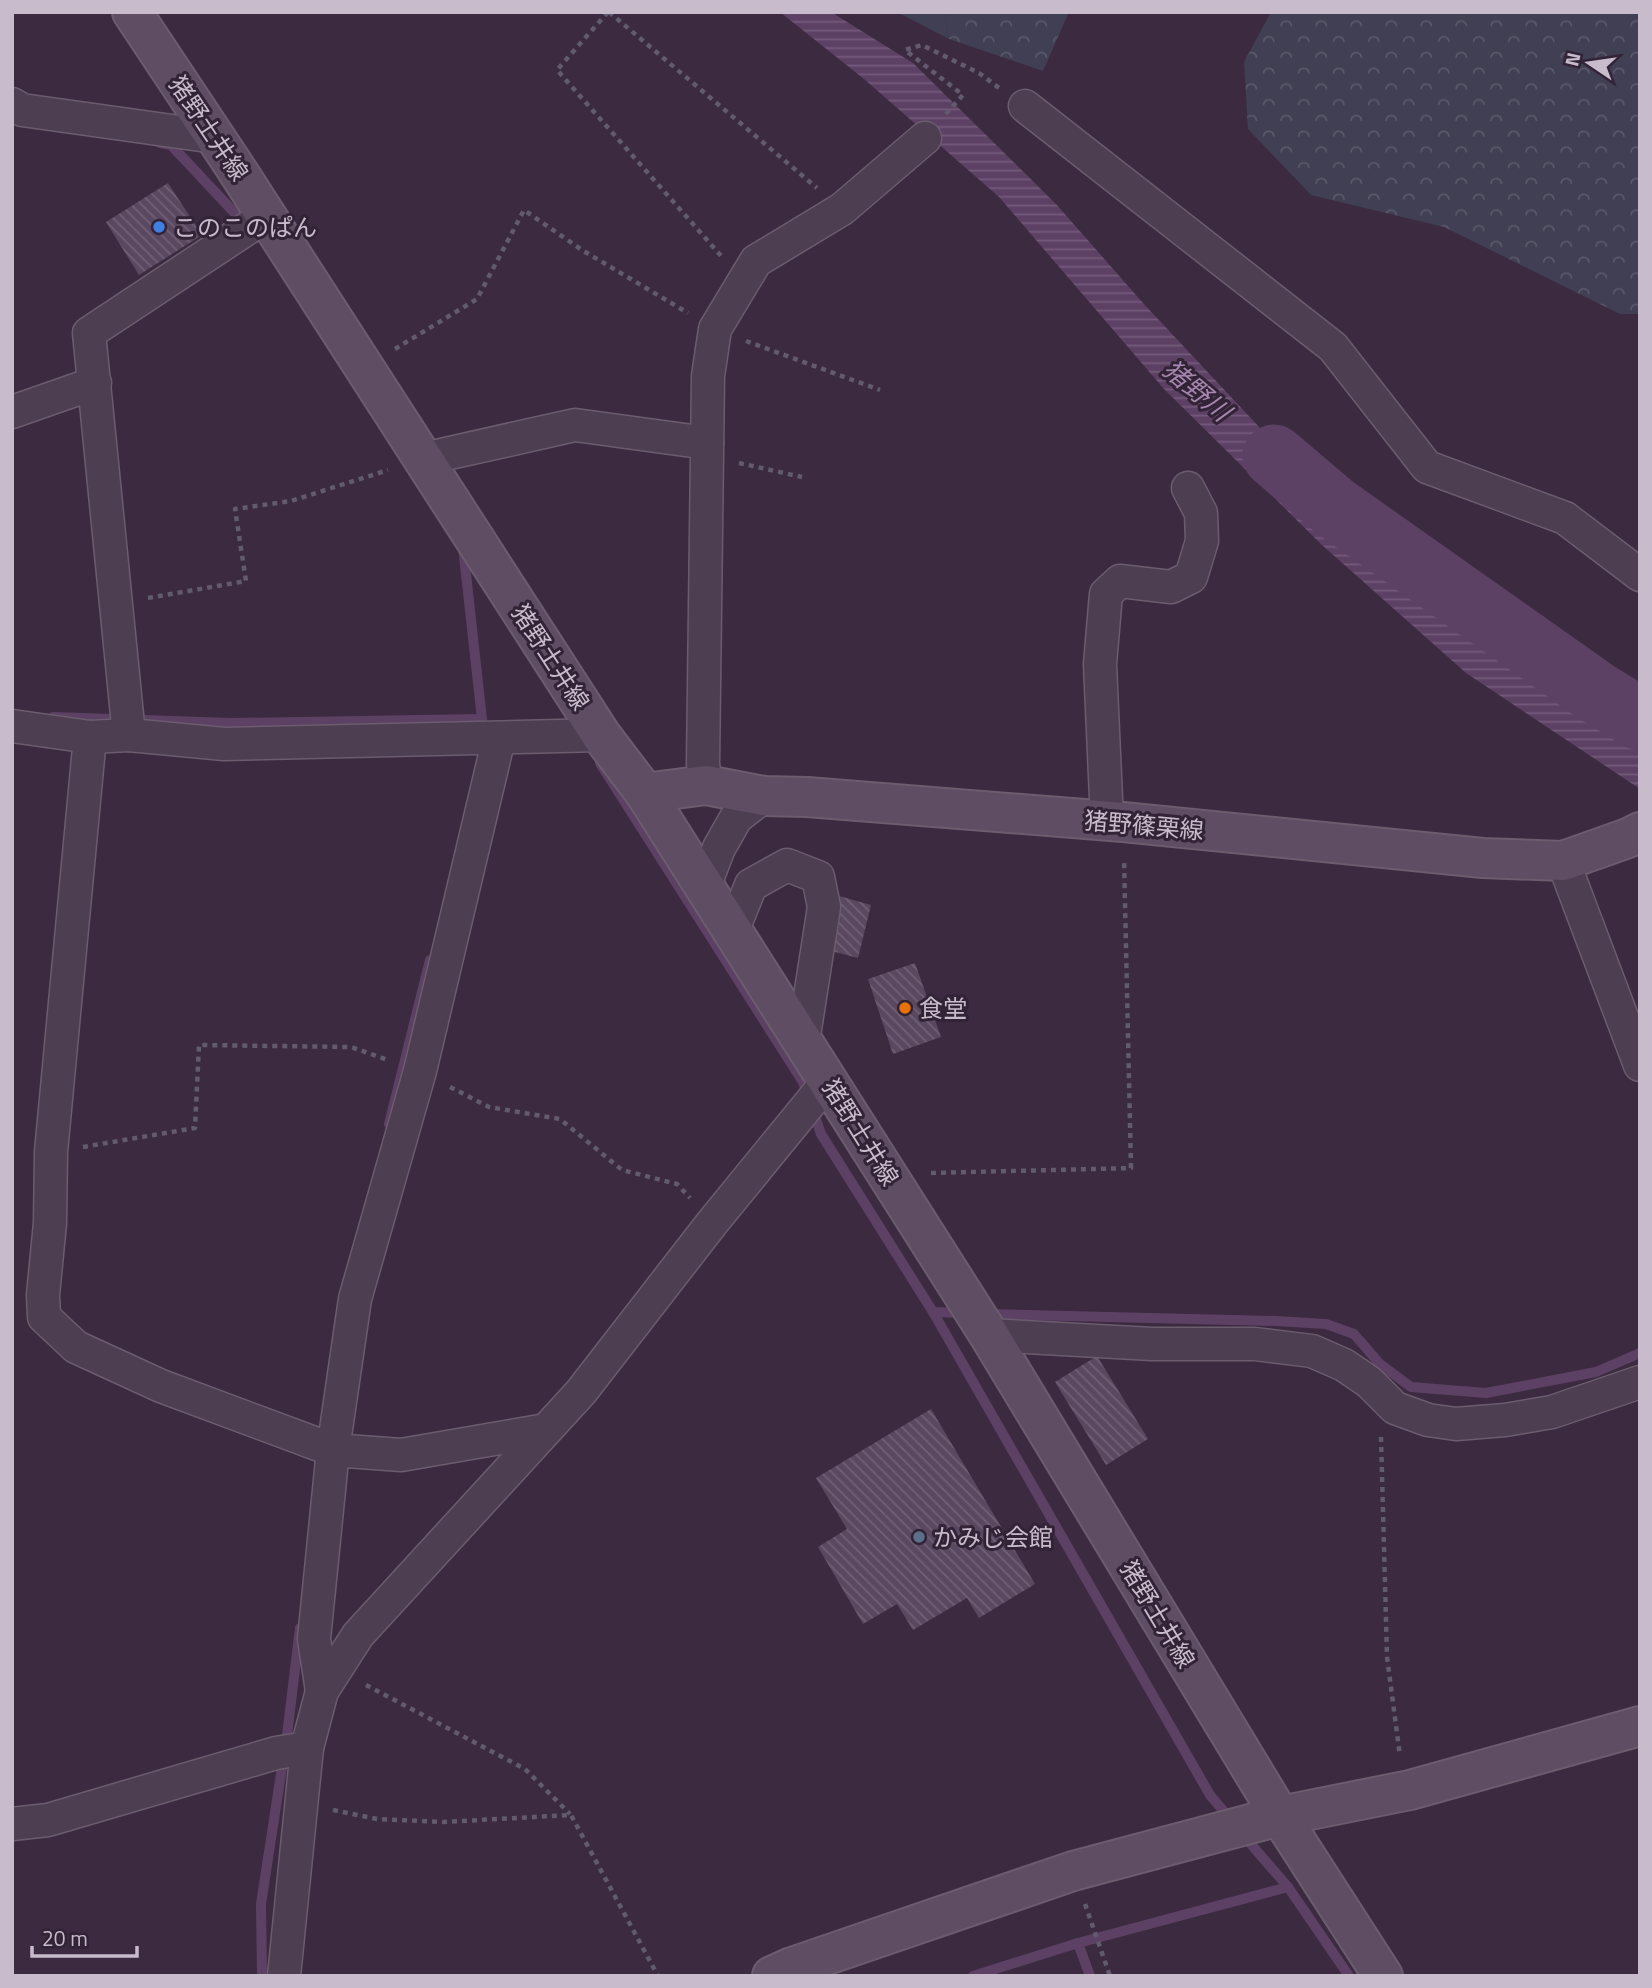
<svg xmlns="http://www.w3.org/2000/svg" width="1652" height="1988" viewBox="0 0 1652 1988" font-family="'Titillium Web','Noto Sans JP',sans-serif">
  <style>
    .grass { fill: url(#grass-tufts) }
    .forest { fill: url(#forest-crowns) }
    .water { fill: url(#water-rules) }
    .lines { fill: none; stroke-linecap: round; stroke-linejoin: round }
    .stream { stroke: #5d4165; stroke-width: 10 }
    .river { stroke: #5d4165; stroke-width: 63 }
    .building { fill: url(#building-back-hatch) }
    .street-casing { stroke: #6b5c6e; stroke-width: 35 }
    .secondary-casing { stroke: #6b5c6e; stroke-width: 42 }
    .path { stroke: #625a6e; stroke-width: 4.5; stroke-dasharray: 5 5; stroke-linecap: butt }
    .street { stroke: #4d3e51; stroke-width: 32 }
    .secondary { stroke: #5f4d63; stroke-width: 38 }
    .shop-dot { fill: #3f7fe0; stroke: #322336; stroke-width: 2.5 }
    .food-dot { fill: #e8710a; stroke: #322336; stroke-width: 2.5 }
    .service-dot { fill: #5c6f8a; stroke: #322336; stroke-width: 2.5 }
    .labels { text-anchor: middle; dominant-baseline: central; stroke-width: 6; stroke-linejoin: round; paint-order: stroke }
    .street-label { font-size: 24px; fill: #c8bbcb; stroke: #322336 }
    .poi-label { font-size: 24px; fill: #c8bbcb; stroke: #322336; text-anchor: start }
    .water-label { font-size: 26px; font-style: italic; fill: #a586ae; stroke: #322336 }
  </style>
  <defs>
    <pattern id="grass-tufts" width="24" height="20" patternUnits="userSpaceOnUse" patternTransform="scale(1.75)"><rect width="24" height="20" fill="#403f53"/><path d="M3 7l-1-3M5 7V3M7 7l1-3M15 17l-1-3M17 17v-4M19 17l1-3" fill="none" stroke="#5a596a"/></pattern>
    <pattern id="forest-crowns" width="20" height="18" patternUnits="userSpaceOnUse" patternTransform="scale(1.75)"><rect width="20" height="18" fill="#403f53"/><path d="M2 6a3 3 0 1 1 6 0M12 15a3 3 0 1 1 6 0" fill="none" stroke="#5a596a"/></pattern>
    <pattern id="water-rules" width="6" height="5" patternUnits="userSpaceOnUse" patternTransform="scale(1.75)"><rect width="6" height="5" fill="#5d4165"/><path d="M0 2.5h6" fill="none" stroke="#735a7a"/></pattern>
    <pattern id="building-back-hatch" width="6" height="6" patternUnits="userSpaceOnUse" patternTransform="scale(1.75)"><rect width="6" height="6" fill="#5a4760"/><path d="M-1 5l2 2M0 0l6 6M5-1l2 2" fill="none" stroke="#706075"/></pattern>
  </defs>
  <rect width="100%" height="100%" fill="#3c2a40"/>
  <!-- grass -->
  <path class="grass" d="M 897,12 L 944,12 L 949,39 Z"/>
  <!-- forest -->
  <g class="forest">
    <path d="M 944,12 L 1069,12 L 1043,71 L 949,39 Z"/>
    <path d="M 1271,12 L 1640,12 L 1640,314 L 1620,314 L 1444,227 L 1311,195 L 1248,129 L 1244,62 Z"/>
  </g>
  <!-- water -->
  <path class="water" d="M 780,12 L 831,12 L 913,63 L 1056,204 L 1143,303 L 1334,507 L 1596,692 L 1640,717 L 1640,789 L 1466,673 L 1322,545 L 1164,389 L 999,197 L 864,79 Z"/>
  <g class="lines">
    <!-- stream -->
    <g class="stream">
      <path d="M 160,143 L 171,145 L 245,224"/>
      <path d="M 463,547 L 482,719 L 481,736"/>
      <path d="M 53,717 L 231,723 L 482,719"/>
      <path d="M 600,763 L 803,1082 L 821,1134 L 933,1312 L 966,1313"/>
      <path d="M 389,1124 L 430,960"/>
      <path d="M 933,1312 L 1210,1795 L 1231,1820"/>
      <path d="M 986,1314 L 1276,1321 L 1326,1324 L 1354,1334 L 1380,1364 L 1411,1387 L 1486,1393 L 1596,1372 L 1640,1353"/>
      <path d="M 1243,1835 L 1288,1887 L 1349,1976"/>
      <path d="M 1078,1943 L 1090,1976"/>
      <path d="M 262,1976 L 261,1904 L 287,1735 L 300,1628"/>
      <path d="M 973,1976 L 1078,1943 L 1288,1887"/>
    </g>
    <!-- river -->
    <path class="river" d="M 1274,456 L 1334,507 L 1596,692 L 1640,719"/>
  </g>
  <!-- building -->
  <g class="building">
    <path d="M 168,183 L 202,235 L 139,275 L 106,222 Z"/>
    <path d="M 839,896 L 871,905 L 858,958 L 827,950 Z"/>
    <path d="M 915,963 L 941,1037 L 893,1054 L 868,979 Z"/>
    <path d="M 1097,1356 L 1148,1439 L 1106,1465 L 1055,1382 Z"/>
    <path d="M 931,1409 L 1035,1584 L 979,1618 L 967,1598 L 913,1630 L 897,1604 L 863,1624 L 818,1547 L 847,1529 L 816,1478 Z"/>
  </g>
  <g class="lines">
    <defs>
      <g id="street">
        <path d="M 12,104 L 22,110 L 215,137"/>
        <path d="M 1025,106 L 1333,347 L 1427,467 L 1565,518 L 1640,575"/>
        <path d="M 12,412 L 95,383"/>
        <path d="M 423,459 L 575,425 L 707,443"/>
        <path d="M 12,726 L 90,737 L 129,735 L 224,744 L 601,735"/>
        <path d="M 129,735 L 89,333 L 266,216"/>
        <path d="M 90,737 L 51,1152 L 50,1223 L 43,1295 L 44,1317 L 76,1347 L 161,1386 L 333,1450 L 401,1455 L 546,1430"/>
        <path d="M 706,785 L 703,764 L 708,376 L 715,329 L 756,261 L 842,209 L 925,138"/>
        <path d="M 1107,821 L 1100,664 L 1106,594 L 1120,581 L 1171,587 L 1191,577 L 1202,541 L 1201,513 L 1188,488"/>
        <path d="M 1563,861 L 1640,1065"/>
        <path d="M 704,887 L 719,848 L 736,818 L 764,796"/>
        <path d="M 732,932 L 751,885 L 787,865 L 818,877 L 824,907 L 803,1042"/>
        <path d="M 989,1335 L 1152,1344 L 1255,1344 L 1312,1351 L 1344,1365 L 1369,1382 L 1395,1408 L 1428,1420 L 1456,1424 L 1505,1420 L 1552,1412 L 1640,1382"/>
        <path d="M 322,1691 L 314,1639 L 333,1450 L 355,1299 L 420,1071 L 499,738"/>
        <path d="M 12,1824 L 48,1820 L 276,1753 L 307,1748"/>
        <path d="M 284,1976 L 307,1748 L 322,1691 L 358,1635 L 581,1392 L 712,1223 L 828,1081"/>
      </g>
      <g id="secondary">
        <path d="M 132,12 L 233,164 L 601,735 L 645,793 L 989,1335 L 1280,1816 L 1383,1976"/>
        <path d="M 645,793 L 706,785 L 764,796 L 807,797 L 1123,822 L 1483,858 L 1563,861 L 1628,838 L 1640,832"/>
        <path d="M 772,1976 L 792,1967 L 1073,1871 L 1280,1816 L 1410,1790 L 1640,1726"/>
      </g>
    </defs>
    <!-- street casing -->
    <use href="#street" class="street-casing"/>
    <!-- secondary casing -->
    <use href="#secondary" class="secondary-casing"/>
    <!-- path -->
    <g class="path">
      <path d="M 608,12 L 557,70 L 722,257"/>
      <path d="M 609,12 L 817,188"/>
      <path d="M 946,114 L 963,95 L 905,50 L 922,45 L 979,73 L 999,88"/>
      <path d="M 746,341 L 880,390"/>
      <path d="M 395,349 L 477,299 L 524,210 L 582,250 L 688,313"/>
      <path d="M 739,463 L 802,477"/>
      <path d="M 148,598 L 246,581 L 235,509 L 291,501 L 388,470"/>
      <path d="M 450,1087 L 489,1107 L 560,1119 L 622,1170 L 677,1184 L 690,1198"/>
      <path d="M 83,1147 L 195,1128 L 199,1045 L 351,1047 L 388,1060"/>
      <path d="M 931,1173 L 1131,1168 L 1124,859"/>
      <path d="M 1381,1437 L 1387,1657 L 1400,1756"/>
      <path d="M 366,1685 L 525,1769 L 570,1814"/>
      <path d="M 333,1810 L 377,1819 L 443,1822 L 571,1815 L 658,1976"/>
      <path d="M 1085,1904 L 1110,1976"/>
    </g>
    <!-- street -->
    <use href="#street" class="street"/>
    <!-- secondary -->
    <use href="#secondary" class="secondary"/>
  </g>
  <!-- markers -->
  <circle class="shop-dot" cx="159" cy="227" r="7"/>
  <circle class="food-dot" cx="905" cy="1008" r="7"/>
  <circle class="service-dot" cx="919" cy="1537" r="7"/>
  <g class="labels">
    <!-- street labels -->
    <g class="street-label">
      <text transform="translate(209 128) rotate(56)">猪野土井線</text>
      <text transform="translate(551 657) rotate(57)">猪野土井線</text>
      <text transform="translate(1144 825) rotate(5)">猪野篠栗線</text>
      <text transform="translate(861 1132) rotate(58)">猪野土井線</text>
      <text transform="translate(1158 1614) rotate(59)">猪野土井線</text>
    </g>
    <!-- poi labels -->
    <g class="poi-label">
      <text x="173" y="227">このこのぱん</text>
      <text x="919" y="1008">食堂</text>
      <text x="933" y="1537">かみじ会館</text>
    </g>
    <!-- water labels -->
    <g class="water-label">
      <text transform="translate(1197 390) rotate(40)">猪野川</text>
    </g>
  </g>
  <!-- border -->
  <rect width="1652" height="1988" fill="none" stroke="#c8bbcb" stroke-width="28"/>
  <!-- north arrow -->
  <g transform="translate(1589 63) rotate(283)" stroke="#322336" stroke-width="5" paint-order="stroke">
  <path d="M0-5L12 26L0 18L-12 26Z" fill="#c8bbcb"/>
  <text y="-10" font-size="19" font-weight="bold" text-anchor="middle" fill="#c8bbcb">N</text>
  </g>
  <!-- scale -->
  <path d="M32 1946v10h105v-10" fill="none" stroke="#c8bbcb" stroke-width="3.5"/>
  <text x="42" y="1946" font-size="21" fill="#c8bbcb" stroke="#322336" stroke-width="5" paint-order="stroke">20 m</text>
</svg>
